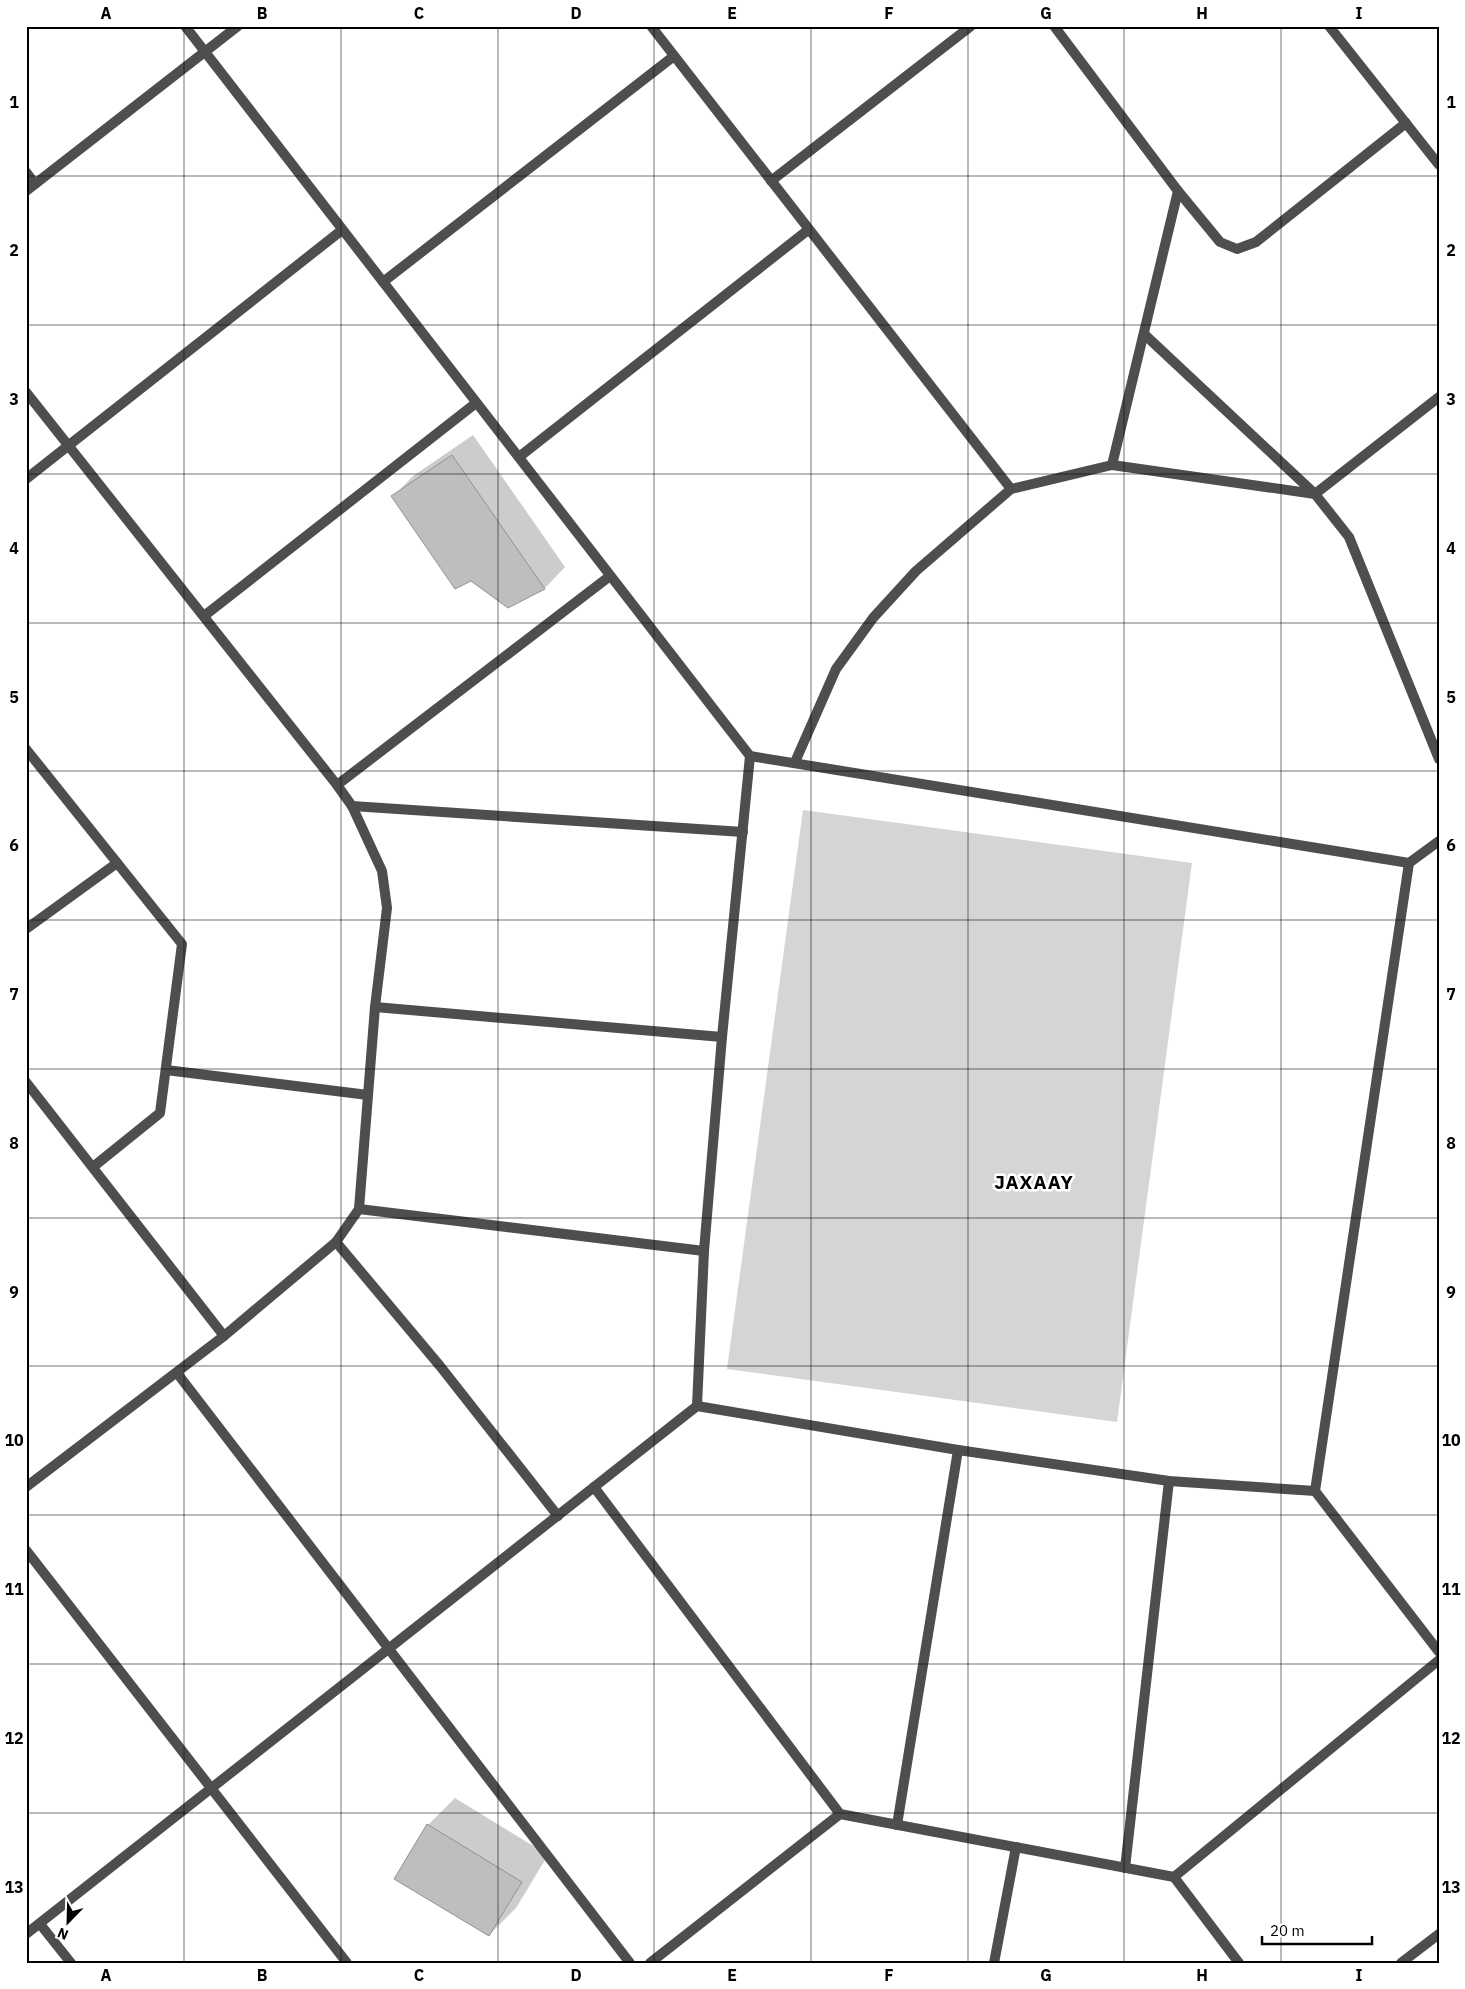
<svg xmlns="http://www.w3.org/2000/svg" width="1465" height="1989" viewBox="0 0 1465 1989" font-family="'IBM Plex Sans',sans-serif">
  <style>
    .green { fill: #d5d5d5 }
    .shadow { fill: #0003 }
    .building { fill: #bebebe; stroke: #929292 }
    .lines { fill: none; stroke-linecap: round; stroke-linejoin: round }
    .street { stroke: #4e4e4e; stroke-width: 10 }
    .grid { fill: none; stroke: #000; stroke-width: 1; stroke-opacity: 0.55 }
    .labels { text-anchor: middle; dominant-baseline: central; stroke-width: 5; stroke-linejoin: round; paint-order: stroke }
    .district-label { font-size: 19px; font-weight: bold; letter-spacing: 1px; fill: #000; stroke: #fff }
    .neatline { fill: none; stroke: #000; stroke-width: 2 }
    .grid-label { font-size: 16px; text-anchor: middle; font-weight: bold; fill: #000 }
  </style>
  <rect width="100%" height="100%" fill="#fff"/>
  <!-- green -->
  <path class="green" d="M 803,810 L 1192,863 L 1117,1422 L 727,1369 Z"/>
  <!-- shadow -->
  <g class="shadow">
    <path d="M 473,435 L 565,567 L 545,588 L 508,607 L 393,497 L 413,476 Z"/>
    <path d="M 455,1798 L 548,1855 L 516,1908 L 489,1935 L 428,1825 Z"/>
  </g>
  <!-- building -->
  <g class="building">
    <path d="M 452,455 L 545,589 L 508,608 L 471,581 L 455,589 L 391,496 Z"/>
    <path d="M 427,1824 L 522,1882 L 489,1936 L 394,1879 Z"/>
  </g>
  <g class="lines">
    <!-- street -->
    <g class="street">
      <path d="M 185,26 L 750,756 L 722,1037 L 704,1251 L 697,1406"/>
      <path d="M 651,26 L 1011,489"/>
      <path d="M 1054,26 L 1178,191 L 1220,242 L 1237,249 L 1256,242 L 1406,123"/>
      <path d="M 1329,26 L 1439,165"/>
      <path d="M 26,172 L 35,184"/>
      <path d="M 771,181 L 971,26"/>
      <path d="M 26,191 L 238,26"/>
      <path d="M 383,282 L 674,56"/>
      <path d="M 1144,334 L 1315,494 L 1349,537 L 1439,759"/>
      <path d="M 26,392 L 337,785 L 352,806 L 382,871 L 387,908 L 375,1007 L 359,1209 L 336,1242 L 224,1336 L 26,1487"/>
      <path d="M 519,457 L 808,230"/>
      <path d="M 1112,465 L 1178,191"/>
      <path d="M 26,479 L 342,230"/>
      <path d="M 204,616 L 476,403"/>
      <path d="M 26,749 L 182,944 L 160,1113 L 93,1167"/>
      <path d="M 750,756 L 1409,863 L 1315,1491 L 1439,1652"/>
      <path d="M 795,762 L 836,669 L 873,618 L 916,571 L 1011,489 L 1112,465 L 1315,494 L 1439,397"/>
      <path d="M 337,785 L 610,576"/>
      <path d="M 352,806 L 743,832"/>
      <path d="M 1409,863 L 1439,841"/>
      <path d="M 26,929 L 117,863"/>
      <path d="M 375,1007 L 722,1037"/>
      <path d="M 166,1070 L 368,1095"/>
      <path d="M 26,1082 L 224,1336"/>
      <path d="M 359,1209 L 704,1251"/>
      <path d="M 336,1242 L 440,1366 L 558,1516"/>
      <path d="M 177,1373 L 630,1963"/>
      <path d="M 594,1487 L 840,1814 L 1174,1877 L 1239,1963"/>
      <path d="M 26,1550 L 347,1963"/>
      <path d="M 897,1825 L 958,1450"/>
      <path d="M 1125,1868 L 1169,1481"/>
      <path d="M 1174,1877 L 1439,1660"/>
      <path d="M 40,1924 L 71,1963"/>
      <path d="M 26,1934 L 697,1406 L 958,1450 L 1169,1481 L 1315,1491"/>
      <path d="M 650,1963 L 840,1814"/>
      <path d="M 994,1963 L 1016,1847"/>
      <path d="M 1401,1963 L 1439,1934"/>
    </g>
  </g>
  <!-- grid -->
  <path class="grid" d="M 184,26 L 184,1963M 341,26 L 341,1963M 498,26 L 498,1963M 654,26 L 654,1963M 811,26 L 811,1963M 968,26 L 968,1963M 1124,26 L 1124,1963M 1281,26 L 1281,1963M 26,176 L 1439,176M 26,325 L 1439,325M 26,474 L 1439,474M 26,623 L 1439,623M 26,771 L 1439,771M 26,920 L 1439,920M 26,1069 L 1439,1069M 26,1218 L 1439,1218M 26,1366 L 1439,1366M 26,1515 L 1439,1515M 26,1664 L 1439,1664M 26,1813 L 1439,1813"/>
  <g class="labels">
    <!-- district labels -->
    <g class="district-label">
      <text x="1034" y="1182">JAXAAY</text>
    </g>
  </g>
  <!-- border -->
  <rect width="1465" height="1989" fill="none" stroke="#ffffff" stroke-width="55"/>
  <!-- north arrow -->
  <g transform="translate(68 1922) rotate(203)" stroke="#ffffff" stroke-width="4" paint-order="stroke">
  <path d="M0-4L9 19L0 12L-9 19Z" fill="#000000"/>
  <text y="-8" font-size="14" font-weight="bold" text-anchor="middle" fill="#000000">N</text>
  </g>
  <!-- scale -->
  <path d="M1262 1936v8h110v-8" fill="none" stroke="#000000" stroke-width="2.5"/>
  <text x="1270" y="1936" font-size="15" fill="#000000" stroke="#ffffff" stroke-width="4" paint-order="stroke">20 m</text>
  <rect x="28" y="28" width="1410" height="1934" class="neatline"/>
  <g class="grid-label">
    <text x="106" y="19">A</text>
    <text x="262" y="19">B</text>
    <text x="419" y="19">C</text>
    <text x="576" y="19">D</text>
    <text x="732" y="19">E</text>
    <text x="889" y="19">F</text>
    <text x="1046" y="19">G</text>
    <text x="1202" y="19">H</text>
    <text x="1359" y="19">I</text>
    <text x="14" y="108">1</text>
    <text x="1451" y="108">1</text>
    <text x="14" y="256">2</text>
    <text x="1451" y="256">2</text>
    <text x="14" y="405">3</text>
    <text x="1451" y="405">3</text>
    <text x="14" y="554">4</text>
    <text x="1451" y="554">4</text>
    <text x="14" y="703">5</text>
    <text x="1451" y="703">5</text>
    <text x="14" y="851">6</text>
    <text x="1451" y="851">6</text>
    <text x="14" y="1000">7</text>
    <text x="1451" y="1000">7</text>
    <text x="14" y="1149">8</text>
    <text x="1451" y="1149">8</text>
    <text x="14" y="1298">9</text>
    <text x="1451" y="1298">9</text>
    <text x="14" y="1446">10</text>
    <text x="1451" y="1446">10</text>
    <text x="14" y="1595">11</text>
    <text x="1451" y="1595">11</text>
    <text x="14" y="1744">12</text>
    <text x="1451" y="1744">12</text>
    <text x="14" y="1893">13</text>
    <text x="1451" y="1893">13</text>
    <text x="106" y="1981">A</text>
    <text x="262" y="1981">B</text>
    <text x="419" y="1981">C</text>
    <text x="576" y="1981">D</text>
    <text x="732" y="1981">E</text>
    <text x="889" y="1981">F</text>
    <text x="1046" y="1981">G</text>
    <text x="1202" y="1981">H</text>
    <text x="1359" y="1981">I</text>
  </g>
</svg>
